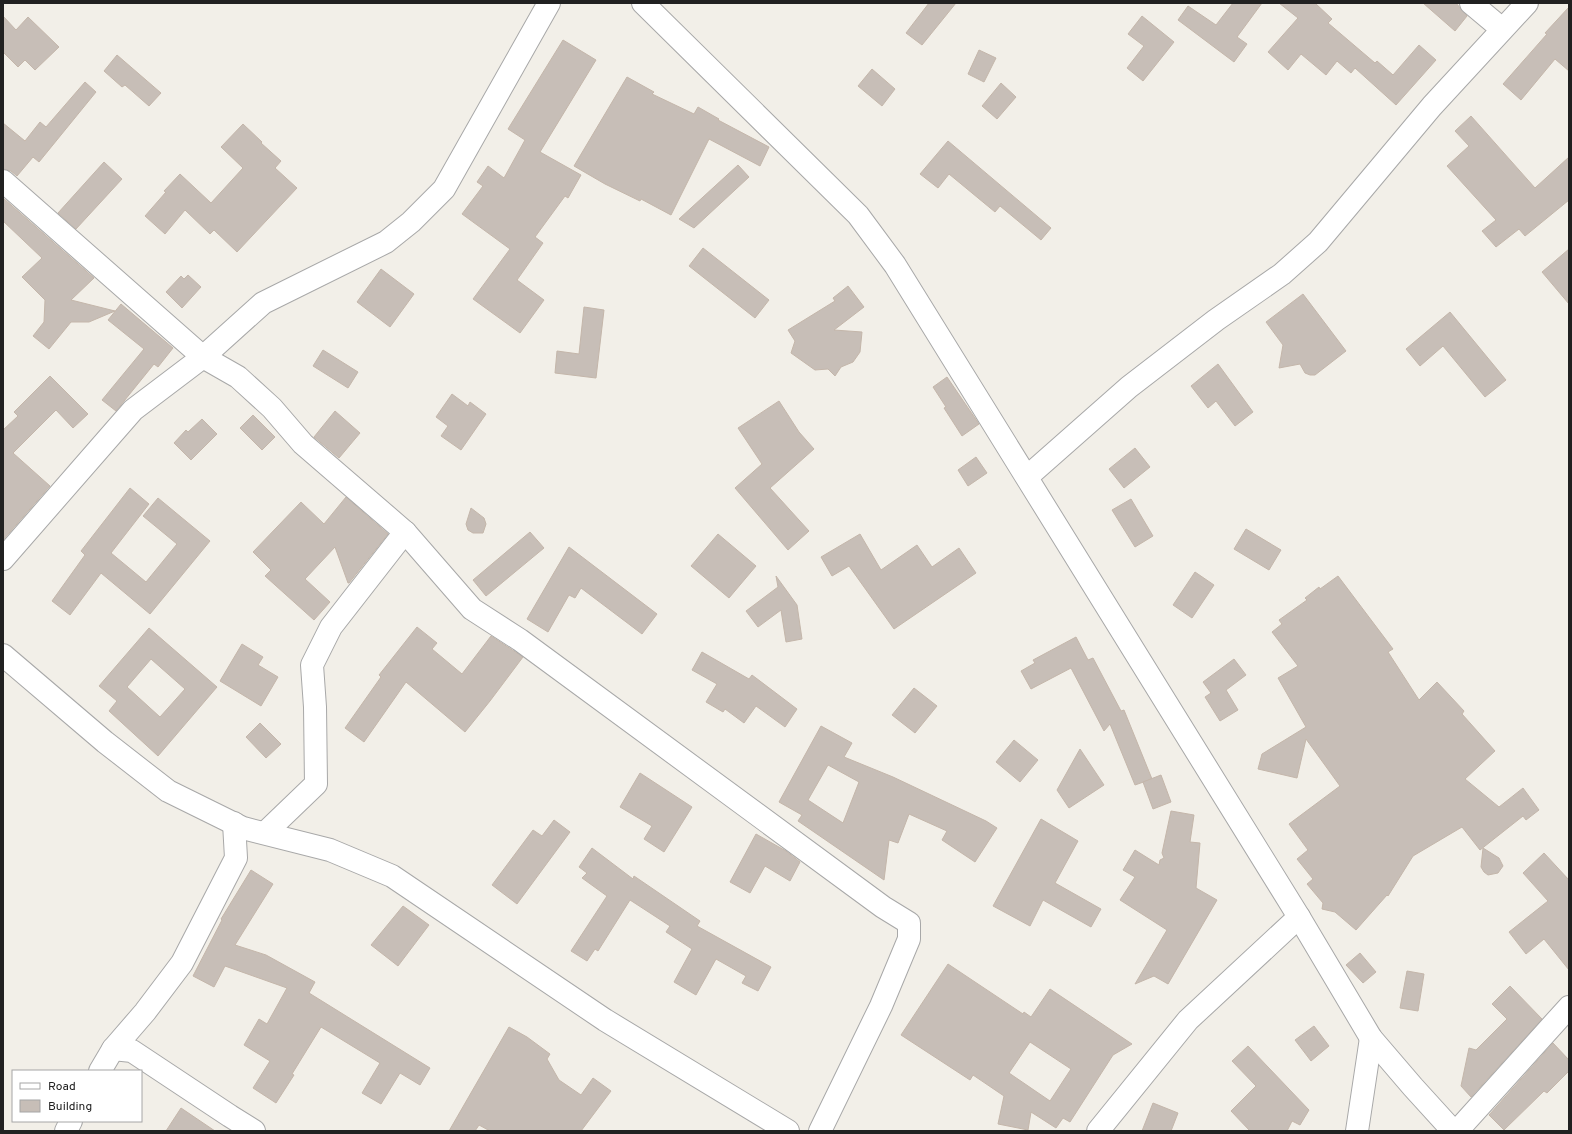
<svg xmlns="http://www.w3.org/2000/svg" width="1572" height="1134" viewBox="0 0 1572 1134" font-family="Overpass,sans-serif">
  <style>
    .building { fill: #c7beb7; stroke: #c4b6aa; fill-rule: evenodd }
    .lines { fill: none; stroke-linecap: round; stroke-linejoin: round }
    .minor-casing { stroke: #a8a8a8; stroke-width: 24 }
    .minor { stroke: #fff; stroke-width: 22 }
  </style>
  <rect width="100%" height="100%" fill="#f2efe8"/>
  <!-- building -->
  <g class="building">
    <path d="M 929,3 L 956,3 L 922,45 L 906,33 Z"/>
    <path d="M 1233,3 L 1262,3 L 1237,37 L 1247,44 L 1234,62 L 1178,20 L 1188,6 L 1216,25 Z"/>
    <path d="M 1279,3 L 1315,3 L 1332,19 L 1328,23 L 1375,63 L 1377,61 L 1393,75 L 1419,45 L 1436,60 L 1396,105 L 1355,68 L 1351,73 L 1337,61 L 1326,75 L 1301,54 L 1288,70 L 1268,52 L 1298,18 Z"/>
    <path d="M 1423,3 L 1456,3 L 1467,16 L 1455,31 Z"/>
    <path d="M 1569,7 L 1569,71 L 1555,59 L 1521,100 L 1503,84 L 1547,34 L 1545,33 Z"/>
    <path d="M 3,16 L 16,30 L 28,17 L 59,47 L 35,70 L 25,60 L 18,67 L 3,52 Z"/>
    <path d="M 1142,16 L 1174,42 L 1143,81 L 1127,68 L 1144,46 L 1128,34 Z"/>
    <path d="M 563,40 L 596,60 L 540,152 L 581,175 L 568,198 L 565,196 L 535,237 L 543,243 L 517,280 L 544,300 L 520,333 L 473,299 L 510,249 L 462,214 L 483,186 L 477,182 L 488,166 L 504,178 L 525,140 L 508,129 Z"/>
    <path d="M 979,50 L 996,58 L 984,82 L 968,74 Z"/>
    <path d="M 117,55 L 161,93 L 149,106 L 125,85 L 122,87 L 104,71 Z"/>
    <path d="M 872,69 L 895,89 L 882,106 L 858,86 Z"/>
    <path d="M 627,77 L 654,92 L 652,94 L 694,114 L 698,107 L 719,119 L 718,120 L 769,147 L 760,166 L 709,139 L 671,215 L 641,199 L 640,201 L 605,184 L 574,166 Z"/>
    <path d="M 85,82 L 96,92 L 39,162 L 33,157 L 17,176 L 11,171 L 3,169 L 3,123 L 25,141 L 40,122 L 46,127 Z"/>
    <path d="M 1001,83 L 1016,97 L 997,119 L 982,106 Z"/>
    <path d="M 1471,116 L 1535,188 L 1569,157 L 1569,200 L 1525,236 L 1519,229 L 1496,247 L 1482,231 L 1496,220 L 1447,166 L 1469,146 L 1455,131 Z"/>
    <path d="M 243,124 L 262,142 L 261,143 L 281,161 L 275,168 L 297,188 L 237,252 L 214,230 L 210,234 L 185,210 L 165,234 L 145,216 L 166,192 L 164,191 L 180,174 L 211,203 L 243,168 L 221,147 Z"/>
    <path d="M 948,141 L 1051,228 L 1041,240 L 1000,206 L 995,212 L 949,174 L 938,188 L 920,174 Z"/>
    <path d="M 104,162 L 122,179 L 76,229 L 58,213 Z"/>
    <path d="M 738,165 L 749,177 L 694,228 L 679,219 Z"/>
    <path d="M 3,198 L 94,278 L 71,300 L 115,311 L 89,322 L 71,322 L 49,349 L 33,336 L 44,322 L 45,300 L 22,277 L 42,258 L 3,221 Z"/>
    <path d="M 703,248 L 769,300 L 755,318 L 689,266 Z"/>
    <path d="M 1569,249 L 1569,304 L 1542,272 Z"/>
    <path d="M 381,269 L 414,294 L 390,327 L 357,302 Z"/>
    <path d="M 188,275 L 201,287 L 182,308 L 166,292 L 181,276 L 184,279 Z"/>
    <path d="M 848,286 L 864,307 L 834,330 L 862,332 L 860,352 L 853,362 L 841,367 L 835,376 L 828,369 L 815,370 L 791,353 L 795,341 L 788,330 L 835,301 L 833,298 Z"/>
    <path d="M 1303,294 L 1346,351 L 1315,375 L 1310,375 L 1305,373 L 1300,364 L 1279,368 L 1283,345 L 1266,322 Z"/>
    <path d="M 121,304 L 173,348 L 158,367 L 154,364 L 116,411 L 102,400 L 144,349 L 108,320 Z"/>
    <path d="M 584,307 L 604,310 L 596,378 L 555,373 L 557,351 L 579,354 Z"/>
    <path d="M 1450,312 L 1506,380 L 1485,397 L 1443,346 L 1420,366 L 1406,349 Z"/>
    <path d="M 323,350 L 358,372 L 348,388 L 313,366 Z"/>
    <path d="M 1218,364 L 1253,412 L 1235,426 L 1216,401 L 1208,408 L 1191,386 Z"/>
    <path d="M 50,376 L 88,414 L 73,428 L 56,410 L 13,453 L 50,486 L 3,540 L 3,430 L 18,416 L 14,412 Z"/>
    <path d="M 947,377 L 979,424 L 962,436 L 944,408 L 946,407 L 933,387 Z"/>
    <path d="M 452,394 L 468,406 L 470,402 L 486,414 L 461,450 L 441,436 L 448,426 L 436,417 Z"/>
    <path d="M 779,401 L 799,432 L 814,449 L 770,488 L 809,531 L 788,550 L 735,488 L 762,464 L 738,428 Z"/>
    <path d="M 335,411 L 360,433 L 339,458 L 314,437 Z"/>
    <path d="M 253,415 L 275,437 L 262,450 L 240,428 Z"/>
    <path d="M 202,419 L 217,434 L 191,460 L 174,443 L 186,430 L 188,432 Z"/>
    <path d="M 1135,448 L 1150,467 L 1124,488 L 1109,469 Z"/>
    <path d="M 976,457 L 987,473 L 968,486 L 958,470 Z"/>
    <path d="M 130,488 L 149,504 L 111,553 L 146,582 L 177,544 L 143,516 L 158,498 L 210,541 L 150,614 L 101,573 L 70,615 L 52,601 L 85,555 L 81,551 Z"/>
    <path d="M 346,497 L 388,534 L 349,583 L 348,583 L 335,547 L 305,579 L 330,602 L 314,620 L 265,576 L 271,570 L 253,552 L 301,502 L 324,524 Z"/>
    <path d="M 1131,499 L 1153,536 L 1135,547 L 1112,510 Z"/>
    <path d="M 471,508 L 484,518 L 486,524 L 483,533 L 473,533 L 468,530 L 466,524 Z"/>
    <path d="M 1246,529 L 1281,550 L 1269,570 L 1234,549 Z"/>
    <path d="M 530,532 L 544,548 L 486,596 L 473,580 Z"/>
    <path d="M 718,534 L 756,566 L 729,598 L 691,566 Z"/>
    <path d="M 860,534 L 881,570 L 917,545 L 932,567 L 959,548 L 976,573 L 894,629 L 849,566 L 832,576 L 821,557 Z"/>
    <path d="M 569,547 L 657,614 L 642,634 L 581,588 L 575,598 L 569,595 L 548,632 L 527,619 Z"/>
    <path d="M 1195,572 L 1214,585 L 1192,618 L 1173,605 Z"/>
    <path d="M 776,576 L 797,605 L 802,639 L 786,642 L 781,610 L 758,627 L 746,611 L 778,587 Z"/>
    <path d="M 1338,576 L 1393,649 L 1388,652 L 1419,700 L 1437,682 L 1464,711 L 1462,714 L 1495,751 L 1465,779 L 1499,807 L 1523,788 L 1539,810 L 1526,820 L 1523,816 L 1480,850 L 1462,827 L 1413,856 L 1388,896 L 1387,895 L 1356,930 L 1335,912 L 1322,909 L 1323,903 L 1307,884 L 1313,879 L 1297,859 L 1308,850 L 1289,824 L 1340,786 L 1306,739 L 1297,778 L 1258,769 L 1262,754 L 1306,727 L 1278,678 L 1298,666 L 1272,632 L 1282,624 L 1279,620 L 1307,600 L 1305,598 L 1319,587 L 1320,589 Z"/>
    <path d="M 417,627 L 437,643 L 432,649 L 462,674 L 491,636 L 523,657 L 490,701 L 465,732 L 406,682 L 364,742 L 345,728 L 381,677 L 379,675 Z"/>
    <path d="M 149,628 L 217,687 L 158,756 L 109,711 L 117,701 L 99,686 ZM 151,659 L 185,689 L 160,717 L 127,687 Z"/>
    <path d="M 1076,637 L 1088,660 L 1093,658 L 1121,711 L 1124,710 L 1152,779 L 1135,785 L 1110,724 L 1104,731 L 1071,668 L 1031,689 L 1021,671 L 1035,663 L 1033,660 Z"/>
    <path d="M 242,644 L 263,657 L 258,665 L 278,677 L 261,706 L 220,681 Z"/>
    <path d="M 702,652 L 749,679 L 752,675 L 797,709 L 785,727 L 756,706 L 744,723 L 725,709 L 723,712 L 706,702 L 717,684 L 692,670 Z"/>
    <path d="M 1234,659 L 1246,675 L 1226,690 L 1238,710 L 1220,721 L 1205,697 L 1211,693 L 1203,682 Z"/>
    <path d="M 914,688 L 937,706 L 915,733 L 892,715 Z"/>
    <path d="M 260,723 L 281,744 L 266,758 L 246,737 Z"/>
    <path d="M 821,726 L 852,743 L 844,757 L 893,777 L 986,821 L 997,828 L 975,862 L 942,840 L 947,831 L 909,814 L 898,843 L 889,840 L 884,880 L 798,821 L 802,815 L 779,802 ZM 828,765 L 859,782 L 843,823 L 808,800 Z"/>
    <path d="M 1014,740 L 1038,760 L 1020,782 L 996,762 Z"/>
    <path d="M 1080,749 L 1104,785 L 1069,808 L 1057,790 Z"/>
    <path d="M 640,773 L 692,807 L 664,852 L 644,839 L 652,826 L 620,807 Z"/>
    <path d="M 1161,775 L 1171,802 L 1153,809 L 1143,782 Z"/>
    <path d="M 1171,811 L 1194,815 L 1190,842 L 1200,843 L 1196,888 L 1217,900 L 1168,984 L 1154,976 L 1135,984 L 1167,930 L 1120,900 L 1135,877 L 1123,870 L 1135,850 L 1159,865 L 1160,860 L 1164,858 L 1162,853 Z"/>
    <path d="M 1041,819 L 1078,841 L 1055,883 L 1101,909 L 1091,927 L 1043,900 L 1030,926 L 993,906 Z"/>
    <path d="M 554,820 L 570,832 L 517,904 L 492,885 L 533,830 L 542,836 Z"/>
    <path d="M 756,834 L 786,851 L 800,862 L 790,881 L 765,866 L 750,893 L 730,882 Z"/>
    <path d="M 592,848 L 633,879 L 634,876 L 700,921 L 697,926 L 771,967 L 758,991 L 742,983 L 746,976 L 716,959 L 696,995 L 674,982 L 692,949 L 666,932 L 670,926 L 630,900 L 598,951 L 595,949 L 587,961 L 571,951 L 607,896 L 582,878 L 587,873 L 579,867 Z"/>
    <path d="M 1483,848 L 1499,858 L 1503,866 L 1498,873 L 1488,875 L 1484,872 L 1481,867 Z"/>
    <path d="M 1544,853 L 1569,880 L 1569,970 L 1544,939 L 1526,954 L 1509,932 L 1548,901 L 1523,873 Z"/>
    <path d="M 251,870 L 273,884 L 235,945 L 266,955 L 315,982 L 309,993 L 430,1068 L 420,1085 L 400,1073 L 381,1104 L 362,1093 L 380,1063 L 321,1027 L 292,1074 L 294,1075 L 276,1103 L 253,1088 L 270,1061 L 244,1045 L 259,1019 L 267,1024 L 287,988 L 225,966 L 214,987 L 193,976 L 222,920 L 221,919 Z"/>
    <path d="M 403,906 L 429,925 L 398,966 L 371,945 Z"/>
    <path d="M 1360,953 L 1376,972 L 1363,983 L 1346,965 Z"/>
    <path d="M 948,964 L 1023,1014 L 1024,1012 L 1031,1017 L 1050,989 L 1132,1044 L 1113,1055 L 1070,1122 L 1063,1118 L 1056,1128 L 1031,1112 L 1028,1130 L 998,1124 L 1004,1096 L 973,1075 L 970,1080 L 901,1035 ZM 1030,1042 L 1071,1069 L 1050,1101 L 1009,1073 Z"/>
    <path d="M 1407,971 L 1424,974 L 1418,1011 L 1400,1008 Z"/>
    <path d="M 1510,986 L 1542,1019 L 1471,1097 L 1461,1086 L 1469,1048 L 1476,1050 L 1507,1019 L 1492,1004 Z"/>
    <path d="M 1314,1026 L 1329,1046 L 1311,1061 L 1295,1040 Z"/>
    <path d="M 509,1027 L 527,1037 L 550,1054 L 547,1059 L 559,1080 L 581,1095 L 593,1078 L 611,1091 L 581,1131 L 490,1131 L 479,1125 L 475,1131 L 449,1131 Z"/>
    <path d="M 1553,1043 L 1569,1060 L 1569,1071 L 1547,1093 L 1544,1091 L 1504,1130 L 1489,1115 Z"/>
    <path d="M 1248,1046 L 1309,1110 L 1300,1125 L 1292,1121 L 1287,1131 L 1250,1131 L 1231,1111 L 1256,1086 L 1232,1061 Z"/>
    <path d="M 1153,1103 L 1178,1113 L 1171,1131 L 1142,1131 Z"/>
    <path d="M 181,1108 L 215,1131 L 166,1131 Z"/>
  </g>
  <g class="lines">
    <defs>
      <g id="minor">
        <path d="M 643,3 L 858,215 L 895,265 L 1299,917 L 1371,1038 L 1413,1087 L 1453,1131"/>
        <path d="M 1471,3 L 1502,29"/>
        <path d="M 3,181 L 203,357 L 238,377 L 272,408 L 303,444 L 405,532 L 472,609 L 520,640 L 883,907 L 909,923 L 909,939 L 881,1006 L 820,1131"/>
        <path d="M 1027,477 L 1129,387 L 1216,320 L 1282,274 L 1318,242 L 1432,106 L 1527,3"/>
        <path d="M 3,559 L 133,410 L 203,357 L 263,303 L 386,242 L 411,222 L 444,189 L 549,3"/>
        <path d="M 3,655 L 105,742 L 168,791 L 243,828 L 330,850 L 392,876 L 605,1020 L 788,1131"/>
        <path d="M 234,823 L 236,858 L 182,963 L 145,1012 L 113,1049 L 132,1051 L 230,1116 L 254,1131"/>
        <path d="M 265,833 L 316,784 L 315,707 L 312,665 L 331,627 L 405,532"/>
        <path d="M 100,1071 L 113,1049"/>
        <path d="M 66,1131 L 71,1121"/>
        <path d="M 1098,1131 L 1188,1020 L 1299,917"/>
        <path d="M 1357,1131 L 1371,1038"/>
        <path d="M 1457,1131 L 1569,1007"/>
      </g>
    </defs>
    <!-- minor casing -->
    <use href="#minor" class="minor-casing"/>
    <!-- minor -->
    <use href="#minor" class="minor"/>
  </g>
  <!-- border -->
  <rect width="1572" height="1134" fill="none" stroke="#212121" stroke-width="8"/>
  <!-- legend -->
  <rect x="12" y="1070" width="130" height="52" fill="#ffffff" stroke="#a6a6a6"/>
  <rect x="20" y="1083" width="20" height="6" fill="#ffffff" stroke="#a6a6a6"/>
  <text x="48" y="1090" font-size="12" fill="#212121">Road</text>
  <rect x="20" y="1100" width="20" height="12" fill="#c7beb7" stroke="#a6a6a6"/>
  <text x="48" y="1110" font-size="12" fill="#212121">Building</text>
</svg>
